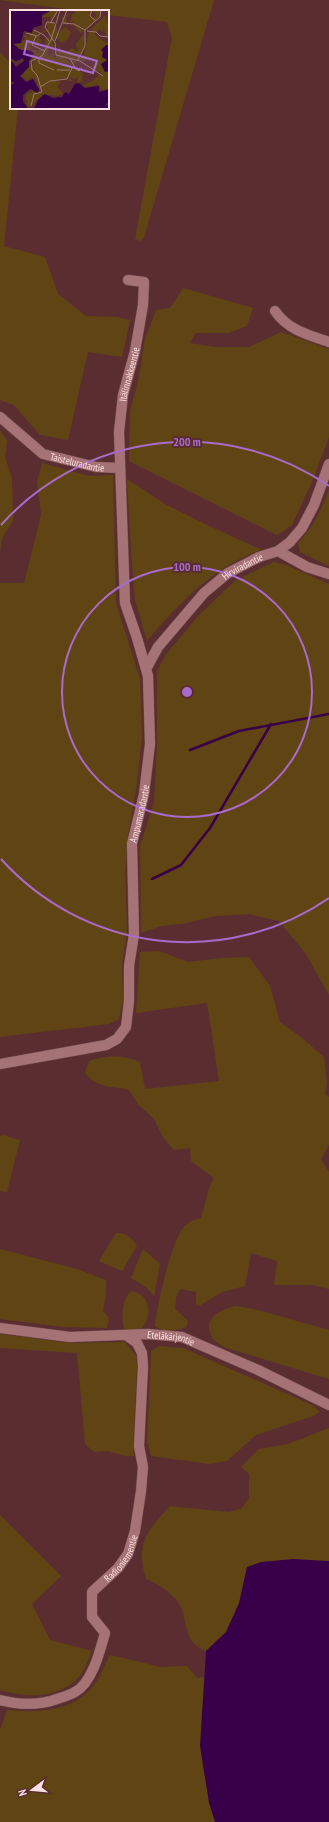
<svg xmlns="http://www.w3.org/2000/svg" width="329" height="1822" viewBox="0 0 329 1822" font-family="'PT Sans Narrow',sans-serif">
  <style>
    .green { fill: #614414 }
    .water { fill: #39004a }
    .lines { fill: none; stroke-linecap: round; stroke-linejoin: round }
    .stream { stroke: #39004a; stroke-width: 2.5 }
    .minor-casing { stroke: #734e51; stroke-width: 11 }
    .minor { stroke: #a57375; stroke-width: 10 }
    .ring { fill: none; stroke: #a86bcb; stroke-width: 2 }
    .labels { text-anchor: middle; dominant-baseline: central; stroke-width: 4; stroke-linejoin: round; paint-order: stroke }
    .street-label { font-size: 10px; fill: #fde0e0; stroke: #5a2e31 }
    .inset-road { fill: none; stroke: #9b7577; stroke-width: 1 }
    .view { fill: #a86bcb; fill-opacity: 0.15; stroke: #a86bcb; stroke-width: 2 }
    .inset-edge { fill: none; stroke: #fde0e0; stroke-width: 2 }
    .centre { fill: #a86bcb; stroke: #5a2e31; stroke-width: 2 }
    .ring-label { font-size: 12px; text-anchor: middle; font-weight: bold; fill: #a86bcb; stroke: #5a2e31; stroke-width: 4; stroke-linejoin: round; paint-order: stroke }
  </style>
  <rect width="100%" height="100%" fill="#5a2e31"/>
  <!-- green -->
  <g class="green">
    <path d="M 0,0 L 214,0 L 144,237 L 141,241 L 135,239 L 172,37 L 167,22 L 108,15 L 108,11 L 79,11 Z"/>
    <path d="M 0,52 L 11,64 L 11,108 L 18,108 L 4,246 L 45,257 L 58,294 L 86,316 L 117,317 L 130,320 L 122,357 L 88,352 L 68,440 L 40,435 L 14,405 L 0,400 Z"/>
    <path d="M 183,288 L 253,308 L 247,326 L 229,333 L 195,333 L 190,343 L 215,347 L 249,347 L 281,332 L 329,349 L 329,437 L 312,482 L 292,525 L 277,535 L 129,461 L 130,411 L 138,382 L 145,339 L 156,310 L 170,308 Z"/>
    <path d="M 0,430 L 7,441 L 5,457 L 12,479 L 13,521 L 2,538 L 0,554 Z"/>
    <path d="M 42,463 L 89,476 L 113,475 L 116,603 L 140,679 L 142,736 L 137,783 L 128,835 L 125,871 L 127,933 L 122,963 L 123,1000 L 119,1019 L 109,1024 L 0,1037 L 0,583 L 24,583 L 41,515 L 37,481 Z"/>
    <path d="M 127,479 L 165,504 L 207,525 L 262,550 C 217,563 176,606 147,641 L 135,600 L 131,551 Z"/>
    <path d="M 329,489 L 329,566 L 300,552 L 298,543 C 313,527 322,510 329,489 Z"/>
    <path d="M 274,562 L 286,565 L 329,584 L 329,995 L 306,954 L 279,921 L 249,914 L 216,916 L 182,924 L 161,926 L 141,933 L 140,846 L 154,802 L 157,746 L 157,671 L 167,653 L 199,615 L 236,580 Z"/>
    <path d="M 159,951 L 188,962 L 222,958 L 249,957 L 270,986 L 280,1022 L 301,1037 L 324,1057 L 327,1083 L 325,1094 L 329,1097 L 329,1145 L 321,1159 L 329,1172 L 329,1289 L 313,1285 L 274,1285 L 277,1261 L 251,1253 L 245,1286 L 222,1292 L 199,1306 L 196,1305 L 196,1292 L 180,1289 L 176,1298 L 175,1309 L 188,1321 L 186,1327 C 172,1332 167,1333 155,1326 C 156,1308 172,1241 183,1228 C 188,1222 193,1220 201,1218 L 209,1188 L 214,1178 L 191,1161 L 190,1148 L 174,1150 L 163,1137 L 154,1119 L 139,1105 L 128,1089 C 113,1087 93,1087 85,1072 L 89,1061 C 109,1055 121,1055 140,1062 L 145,1089 L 219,1081 L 207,1003 L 136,1013 L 140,952 Z"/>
    <path d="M 3,1135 L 20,1140 L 7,1192 L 0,1191 L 0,1136 Z"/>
    <path d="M 116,1233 C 126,1233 132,1237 137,1246 L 122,1271 L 99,1261 Z"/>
    <path d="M 0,1249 L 77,1269 L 106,1280 L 106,1293 L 103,1311 L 109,1318 L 107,1328 L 64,1327 L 0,1319 Z"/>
    <path d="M 143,1249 L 160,1264 L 154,1296 L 146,1287 L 131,1278 Z"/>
    <path d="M 131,1291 C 151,1294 153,1316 141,1329 L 131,1331 L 124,1328 C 121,1317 122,1299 131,1291 Z"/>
    <path d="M 236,1306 L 258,1310 L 329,1330 L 329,1379 L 224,1347 C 220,1344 214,1341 212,1337 C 201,1318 222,1309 236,1306 Z"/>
    <path d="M 0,1334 L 71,1343 L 125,1342 L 136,1356 L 137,1368 L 133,1446 L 134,1456 L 125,1456 L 108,1451 L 94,1452 L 85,1444 L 77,1353 L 0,1348 Z"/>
    <path d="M 160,1346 L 183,1348 L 312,1405 L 320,1412 L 313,1416 L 256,1435 L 227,1461 L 209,1464 L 151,1456 L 147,1442 L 151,1351 Z"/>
    <path d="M 329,1428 L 329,1602 L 226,1632 L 206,1651 C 184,1643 188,1623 180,1605 C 175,1595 156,1582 146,1579 C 135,1543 147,1531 170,1506 L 228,1512 L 241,1509 L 249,1498 L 249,1474 L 241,1467 L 259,1449 L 288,1444 Z"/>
    <path d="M 0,1515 L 61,1576 L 32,1604 L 50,1640 L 92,1651 C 88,1662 82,1677 71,1684 C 49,1699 24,1697 0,1690 Z"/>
    <path d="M 110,1655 L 161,1667 L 187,1666 L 197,1678 L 204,1677 L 211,1681 L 227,1822 L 0,1822 L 0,1730 L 7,1710 C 39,1713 73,1712 94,1685 C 101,1676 105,1664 110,1655 Z"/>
  </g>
  <!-- water -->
  <path class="water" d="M 293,1559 L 329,1561 L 329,1822 L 215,1822 L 209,1803 L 200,1746 L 206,1651 L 226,1632 L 239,1603 L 247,1567 L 261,1562 Z"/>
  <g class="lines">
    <!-- stream -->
    <g class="stream">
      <path d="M 190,750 L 239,731 L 329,714"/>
      <path d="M 152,879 L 181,865 L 210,828 L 271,724"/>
    </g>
    <defs>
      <g id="minor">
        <path d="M 275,311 C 288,330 308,335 329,342"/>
        <path id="s1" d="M 0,417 L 43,454 L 96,467 L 120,468"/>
        <path d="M 278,551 L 307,567 L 329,574"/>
        <path id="s2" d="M 146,669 L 158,647 L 204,593 L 228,573 L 259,557 L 278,551 L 290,542 L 302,528 L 314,505 L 329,464"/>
        <path id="s3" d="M 0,1064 L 106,1045 L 117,1039 L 126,1027 L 129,1001 L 129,966 L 134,934 L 132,844 L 144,794 L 150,744 L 148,676 L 137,638 L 125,603 L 119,432 L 123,395 L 135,351 L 143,305 L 144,282 L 128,280"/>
        <path id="s4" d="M 0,1328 L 70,1337 L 148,1334 L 182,1337 L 258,1370 L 329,1405"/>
        <path id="s5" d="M 0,1700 C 20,1705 38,1706 57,1699 C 63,1697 70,1695 75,1692 C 92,1683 100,1651 105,1633 L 92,1617 L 92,1592 L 118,1568 L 128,1554 L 135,1531 L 141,1491 L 143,1467 L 139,1446 L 143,1367 L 142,1353 L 137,1343 L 126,1335"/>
      </g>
    </defs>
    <!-- minor casing -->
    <use href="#minor" class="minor-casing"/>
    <!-- minor -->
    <use href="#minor" class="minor"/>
  </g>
  <!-- distance rings -->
  <g class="ring">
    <circle cx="187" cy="692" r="125"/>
    <path d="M329 898A250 250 0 0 1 1 859M1 525A250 250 0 0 1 329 486"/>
  </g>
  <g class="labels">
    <!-- street labels -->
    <g class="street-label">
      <text stroke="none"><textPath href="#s3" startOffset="795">Itälinnakkeentie</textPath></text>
      <text stroke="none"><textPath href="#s1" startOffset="92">Taisteluradantie</textPath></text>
      <text stroke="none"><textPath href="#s2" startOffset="143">Hirviradantie</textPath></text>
      <text stroke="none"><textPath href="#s3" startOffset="350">Ampumaradantie</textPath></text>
      <text stroke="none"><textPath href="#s4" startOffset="172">Eteläkärjentie</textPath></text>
      <text stroke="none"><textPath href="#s5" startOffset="236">Radioniementie</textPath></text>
    </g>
  </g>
  <!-- overview -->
  <g transform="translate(10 10)">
    <rect width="99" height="99" fill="#5a2e31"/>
    <path d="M 41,0 L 47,0 L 45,6 L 50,8 L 54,9 L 57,4 L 59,4 L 56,8 L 58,15 L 54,14 L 53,18 L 53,9 L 48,8 L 44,6 L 41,12 L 45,13 L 48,24 L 55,17 L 61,22 L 58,29 L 51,33 L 46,27 L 43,30 L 43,39 L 40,36 L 37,44 L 40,46 L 45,42 L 43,47 L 46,48 L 50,34 L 50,40 L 56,42 L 62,38 L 68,42 L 66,34 L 74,23 L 75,35 L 70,46 L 64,45 L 69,47 L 67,51 L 63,55 L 61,50 L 54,48 L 62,54 L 60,60 L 63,56 L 73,64 L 72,70 L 70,74 L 67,72 L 69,66 L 65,69 L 60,67 L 62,71 L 58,71 L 60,65 L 57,69 L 51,68 L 46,72 L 51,71 L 47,77 L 53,83 L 48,86 L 33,84 L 19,98 L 16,93 L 18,91 L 15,90 L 17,83 L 22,82 L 20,79 L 27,83 L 31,82 L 30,80 L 25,76 L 27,73 L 24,66 L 24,69 L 21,67 L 18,71 L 11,65 L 15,64 L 13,62 L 19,51 L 21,50 L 20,56 L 23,54 L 22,40 L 26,40 L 28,44 L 30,39 L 34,39 L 36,29 L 32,25 L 37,29 L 41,27 L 37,28 L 40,26 L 38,21 L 32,23 L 29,27 L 32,32 L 23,36 L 25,31 L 23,29 L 20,41 L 11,40 L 5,35 L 15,29 L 13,23 L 20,28 L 18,22 L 24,20 L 28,27 L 33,21 L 38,20 L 36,13 L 40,12 L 41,7 L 32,7 ZM 62,0 L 82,0 L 80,6 L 83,9 L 86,5 L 83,0 L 91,0 L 89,7 L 71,23 L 64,16 L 64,10 L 60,13 L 62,4 L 66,3 ZM 95,6 L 98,14 L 99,27 L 95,24 L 94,17 L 93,22 L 90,19 L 86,22 L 80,20 ZM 79,22 L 85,22 L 84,24 L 99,35 L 97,51 L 99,78 L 93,81 L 88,75 L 75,77 L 72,75 L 83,71 L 91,63 L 76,54 L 84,57 L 87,50 L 77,48 L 73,52 L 69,49 L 74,44 Z" fill="#614414"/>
    <path d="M 0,0 L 42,0 L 32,5 L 32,15 L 23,18 L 22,23 L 14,21 L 11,33 L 3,34 L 11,40 L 18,40 L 24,43 L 19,51 L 19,57 L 10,66 L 16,72 L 23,69 L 29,79 L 28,83 L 20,79 L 13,85 L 13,91 L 18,99 L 0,99 L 0,75 L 5,73 L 0,71 L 0,49 L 6,57 L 14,51 L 13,48 L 6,51 L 0,48 ZM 96,35 L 99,35 L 99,61 L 95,62 L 91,54 L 97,50 L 92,47 L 93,42 L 91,40 ZM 69,73 L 75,78 L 89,76 L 89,82 L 99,79 L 99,92 L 95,95 L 99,95 L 99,99 L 24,99 L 28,90 L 35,84 L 43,88 L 52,87 L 55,82 L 59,84 L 65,74 Z" fill="#39004a"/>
    <path class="inset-road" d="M 82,0 L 80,6 L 86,11M 41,12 L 48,0M 53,13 L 64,14 L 75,20M 35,17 L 45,33 L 46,45 L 70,51 L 93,66M 35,17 L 37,12 L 45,13M 24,20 L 34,25 L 39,31M 75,20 L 90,7 L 91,0M 77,21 L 86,22 L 90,26 L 99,27M 16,23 L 27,26 L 30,24M 26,26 L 22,35 L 35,41M 42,27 L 50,0M 45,31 L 57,0M 29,49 L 29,53 L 44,60M 60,49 L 66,59 L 69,61 L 72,58M 68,50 L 75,36 L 75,20M 47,60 L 60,60M 30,77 L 40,71 L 57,69 L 63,56M 21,96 L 24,84 L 32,82 L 27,65 L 22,60 L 21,51 L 32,46 L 42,28"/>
    <path class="view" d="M 17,31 L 87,51 L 83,63 L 14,44 Z"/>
    <rect width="99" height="99" class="inset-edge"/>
  </g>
  <circle cx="187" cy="692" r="6" class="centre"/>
  <g class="ring-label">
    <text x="187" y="446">200 m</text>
    <text x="187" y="571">100 m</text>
  </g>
  <!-- north arrow -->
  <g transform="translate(32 1790) rotate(254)" stroke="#5a2e31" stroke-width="3" paint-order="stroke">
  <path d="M0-3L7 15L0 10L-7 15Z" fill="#fde0e0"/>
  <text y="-6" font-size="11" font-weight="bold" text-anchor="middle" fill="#fde0e0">N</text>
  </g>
</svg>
